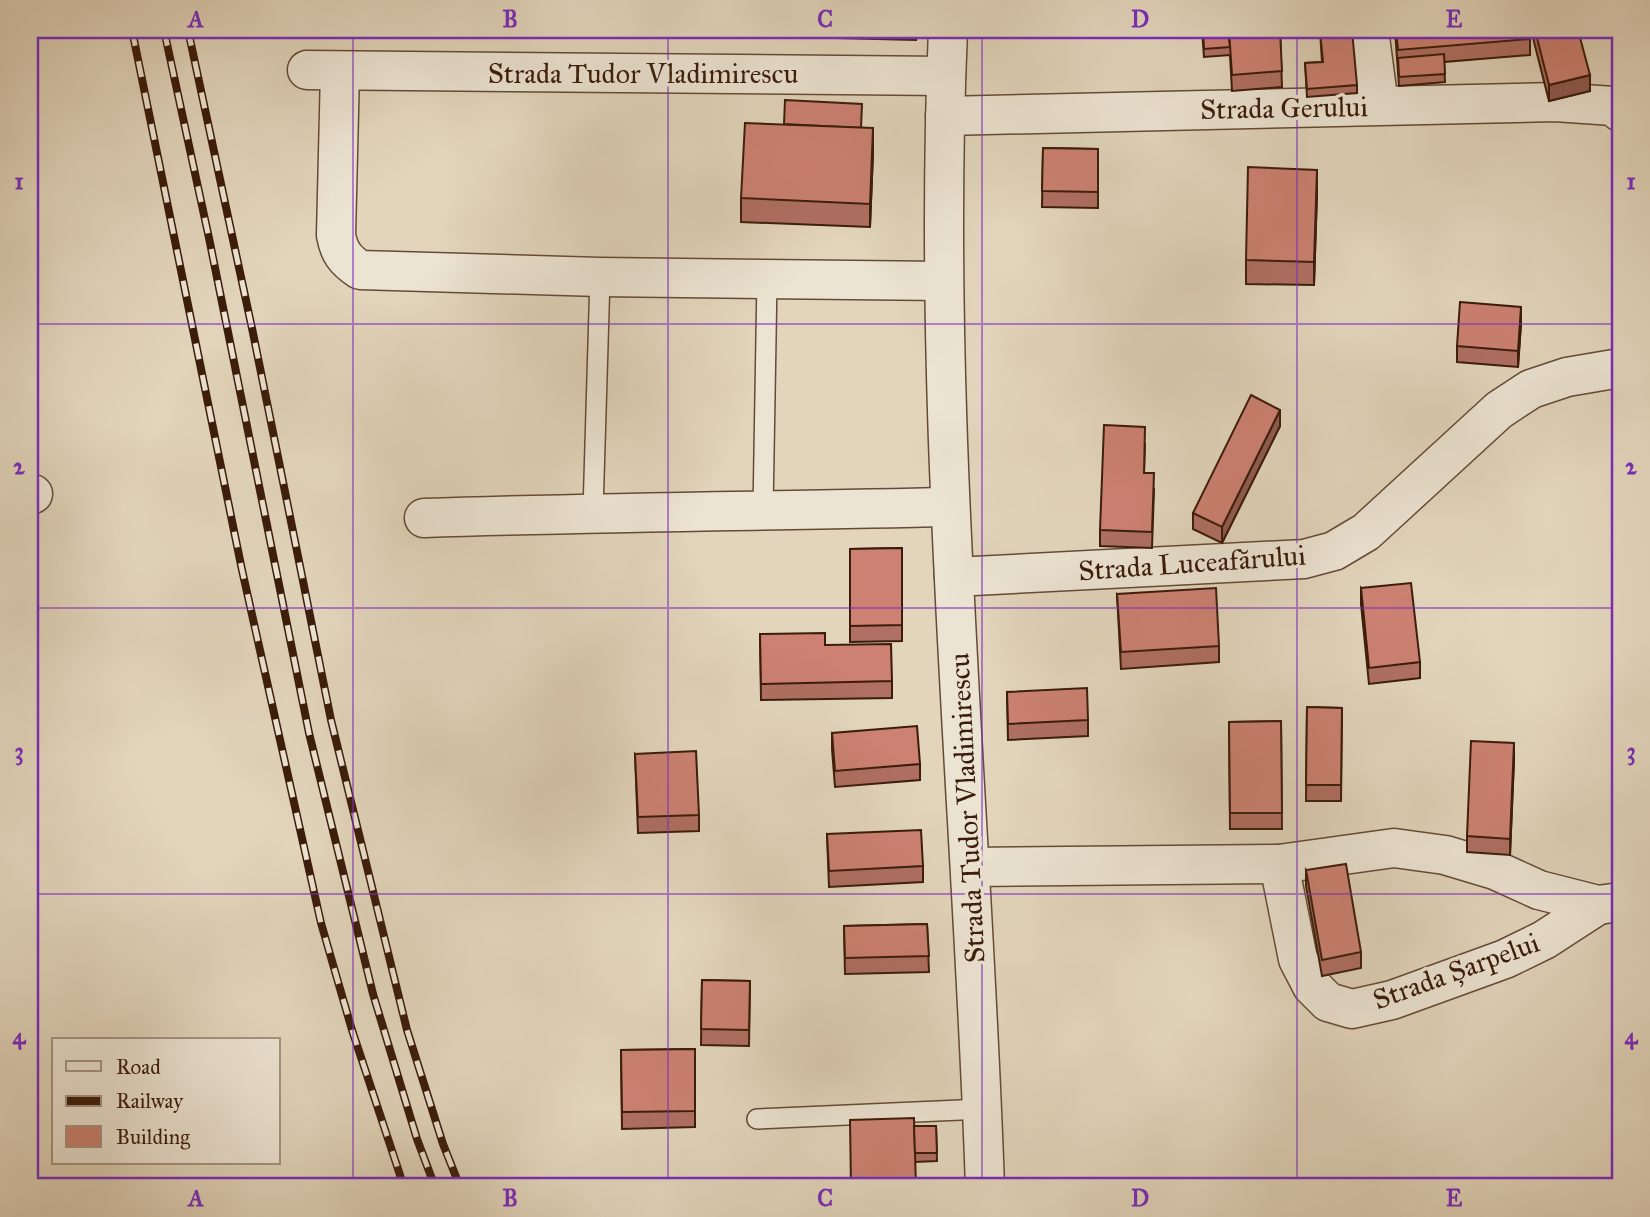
<svg xmlns="http://www.w3.org/2000/svg" width="1650" height="1217" viewBox="0 0 1650 1217" font-family="'IM FELL Great Primer',serif">
  <style>
    .lines { fill: none; stroke-linecap: round; stroke-linejoin: round }
    .service-casing { stroke: #654a36; stroke-width: 22 }
    .minor-casing { stroke: #654a36; stroke-width: 41 }
    .service { stroke: #ece4d3; stroke-width: 19 }
    .minor { stroke: #ece4d3; stroke-width: 38 }
    .rail-casing { stroke: #3b1c0a; stroke-width: 8 }
    .rail { stroke: #ece4d3; stroke-width: 5; stroke-dasharray: 16; stroke-linecap: butt }
    .wall { fill: #af6f62; stroke: #3b1c0a; stroke-width: 2 }
    .shaded-wall { fill: #8f5a50; stroke: #3b1c0a; stroke-width: 2 }
    .building { fill: #cc8172; stroke: #3b1c0a; stroke-width: 2 }
    .grid { fill: none; stroke: #7b2cbf; stroke-width: 2; stroke-opacity: 0.55 }
    .labels { text-anchor: middle; dominant-baseline: central; stroke-width: 7; stroke-linejoin: round; paint-order: stroke }
    .street-label { font-size: 28px; fill: #3b1c0a; stroke: #ece4d3 }
    .neatline { fill: none; stroke: #7b2cbf; stroke-width: 2.5 }
    .grid-label { font-size: 23px; text-anchor: middle; font-weight: bold; fill: #7b2cbf }
  </style>
  <rect width="100%" height="100%" fill="#e2d5bc"/>
  <filter id="stains"><feTurbulence type="fractalNoise" baseFrequency=".00286" numOctaves="4"/><feColorMatrix values="0 0 0 0 .2 0 0 0 0 .09 0 0 0 0 .02 0 0 0 .5 -.17"/></filter>
  <radialGradient id="worn" r=".72"><stop offset=".6" stop-color="#630" stop-opacity="0"/><stop offset="1" stop-color="#630" stop-opacity=".3"/></radialGradient>
  <g class="lines">
    <defs>
      <g id="service">
        <path d="M 763,511 L 767,279"/>
        <path d="M 593,512 L 600,277"/>
        <path d="M 757,1119 L 983,1109"/>
      </g>
      <g id="minor">
        <path d="M 948,30 C 931,416 972,801 985,1187"/>
        <path d="M 1369,30 L 1379,105"/>
        <path d="M 307,70 L 946,76"/>
        <path d="M 340,71 L 336,235 C 339,252 345,260 360,270 L 600,277 L 943,281"/>
        <path d="M 945,116 L 1555,102 L 1613,106 L 1620,112"/>
        <path d="M 30,495 L 33,494"/>
        <path d="M 424,518 C 599,512 774,511 949,507"/>
        <path d="M 954,577 L 1304,559 L 1334,551 L 1366,532 L 1499,410 L 1531,389 L 1567,377 L 1620,368"/>
        <path d="M 1279,864 L 1298,959 L 1312,986 L 1328,1002 L 1352,1009 L 1392,1000 L 1505,959 L 1544,940 L 1598,905"/>
        <path d="M 971,867 L 1279,864 L 1394,848 L 1445,855 L 1495,870 L 1539,890 L 1598,905 L 1620,902"/>
      </g>
    </defs>
    <!-- service casing -->
    <use href="#service" class="service-casing"/>
    <!-- minor casing -->
    <use href="#minor" class="minor-casing"/>
    <!-- service -->
    <use href="#service" class="service"/>
    <!-- minor -->
    <use href="#minor" class="minor"/>
    <defs>
      <g id="rail">
        <path d="M 132,30 L 242,570 L 321,923 L 352,1030 L 404,1187"/>
        <path d="M 164,30 L 209,238 L 309,733 L 373,994 L 417,1139 L 435,1187"/>
        <path d="M 188,30 L 253,333 L 331,720 L 407,1030 L 443,1144 L 460,1187"/>
      </g>
    </defs>
    <!-- rail casing -->
    <use href="#rail" class="rail-casing"/>
    <!-- rail -->
    <use href="#rail" class="rail"/>
  </g>
  <!-- wall -->
  <g class="wall">
    <path d="M 754,30 L 916,30 L 916,40 L 754,36 Z"/>
    <path d="M 1202,30 L 1280,30 L 1282,87 L 1232,91 L 1230,55 L 1204,57 Z"/>
    <path d="M 1320,30 L 1357,85 L 1357,93 L 1307,97 L 1305,63 L 1322,62 Z"/>
    <path d="M 1395,30 L 1530,30 L 1530,55 L 1444,62 L 1445,82 L 1399,86 Z"/>
    <path d="M 1531,30 L 1578,30 L 1590,91 L 1549,101 Z"/>
    <path d="M 862,128 L 873,152 L 870,227 L 741,222 L 741,198 Z"/>
    <path d="M 1043,148 L 1098,149 L 1098,208 L 1042,207 Z"/>
    <path d="M 1317,193 L 1314,285 L 1246,284 L 1246,260 Z"/>
    <path d="M 1521,323 L 1518,367 L 1457,362 L 1457,346 Z"/>
    <path d="M 1280,426 L 1222,543 L 1193,529 L 1193,513 Z"/>
    <path d="M 1145,443 L 1144,473 L 1154,489 L 1152,548 L 1100,546 L 1100,530 Z"/>
    <path d="M 902,548 L 902,641 L 850,642 L 850,549 Z"/>
    <path d="M 1361,588 L 1420,662 L 1420,678 L 1369,684 L 1361,604 Z"/>
    <path d="M 1117,594 L 1219,646 L 1219,662 L 1121,669 Z"/>
    <path d="M 760,634 L 825,645 L 892,681 L 892,698 L 761,700 Z"/>
    <path d="M 1007,692 L 1088,720 L 1088,736 L 1008,740 Z"/>
    <path d="M 1307,707 L 1342,708 L 1341,801 L 1306,801 Z"/>
    <path d="M 1281,721 L 1282,829 L 1230,829 L 1229,722 Z"/>
    <path d="M 832,733 L 920,764 L 920,780 L 835,787 L 832,749 Z"/>
    <path d="M 635,754 L 699,815 L 699,831 L 638,833 Z"/>
    <path d="M 1514,759 L 1510,855 L 1467,852 L 1467,836 Z"/>
    <path d="M 827,834 L 923,866 L 923,882 L 829,887 Z"/>
    <path d="M 1306,870 L 1361,952 L 1361,968 L 1322,976 L 1306,886 Z"/>
    <path d="M 927,924 L 929,972 L 845,974 L 844,926 Z"/>
    <path d="M 702,980 L 750,981 L 749,1046 L 701,1045 Z"/>
    <path d="M 695,1049 L 695,1127 L 622,1129 L 621,1050 Z"/>
    <path d="M 914,1126 L 936,1126 L 937,1161 L 915,1162 Z"/>
  </g>
  <!-- shaded-wall -->
  <g class="shaded-wall">
    <path d="M 1590,75 L 1590,91 L 1549,101 L 1549,85 Z"/>
    <path d="M 873,128 L 873,152 L 870,227 L 870,204 Z"/>
    <path d="M 1317,170 L 1317,193 L 1314,285 L 1314,262 Z"/>
    <path d="M 1521,307 L 1521,323 L 1518,367 L 1518,351 Z"/>
    <path d="M 1280,410 L 1280,426 L 1222,543 L 1222,527 Z"/>
    <path d="M 1514,743 L 1514,759 L 1510,855 L 1510,839 Z"/>
  </g>
  <!-- building -->
  <g class="building">
    <path d="M 890,30 L 916,30 L 916,32 L 890,31 Z"/>
    <path d="M 1203,30 L 1228,30 L 1230,47 L 1204,49 Z"/>
    <path d="M 1229,30 L 1280,30 L 1282,71 L 1232,75 Z"/>
    <path d="M 1320,30 L 1352,30 L 1357,85 L 1307,89 L 1305,63 L 1323,62 Z"/>
    <path d="M 1396,30 L 1530,30 L 1530,39 L 1398,50 Z"/>
    <path d="M 1535,30 L 1578,30 L 1590,75 L 1549,85 Z"/>
    <path d="M 1444,54 L 1445,74 L 1399,77 L 1398,58 Z"/>
    <path d="M 785,100 L 862,104 L 861,128 L 784,124 Z"/>
    <path d="M 745,123 L 873,128 L 870,204 L 741,198 Z"/>
    <path d="M 1043,148 L 1098,149 L 1098,192 L 1042,191 Z"/>
    <path d="M 1248,167 L 1317,170 L 1314,262 L 1246,260 Z"/>
    <path d="M 1460,302 L 1521,307 L 1518,351 L 1457,346 Z"/>
    <path d="M 1251,395 L 1280,410 L 1222,527 L 1193,513 Z"/>
    <path d="M 1104,425 L 1145,427 L 1144,473 L 1154,473 L 1152,532 L 1100,530 Z"/>
    <path d="M 902,548 L 902,625 L 850,626 L 850,549 Z"/>
    <path d="M 1411,583 L 1420,662 L 1369,668 L 1361,588 Z"/>
    <path d="M 1216,588 L 1219,646 L 1121,652 L 1117,594 Z"/>
    <path d="M 825,633 L 825,645 L 891,644 L 892,681 L 761,684 L 760,634 Z"/>
    <path d="M 1087,688 L 1088,720 L 1008,724 L 1007,692 Z"/>
    <path d="M 1307,707 L 1342,708 L 1341,785 L 1306,785 Z"/>
    <path d="M 1281,721 L 1282,813 L 1230,813 L 1229,722 Z"/>
    <path d="M 917,726 L 920,764 L 835,771 L 832,733 Z"/>
    <path d="M 1471,741 L 1514,743 L 1510,839 L 1467,836 Z"/>
    <path d="M 696,751 L 699,815 L 638,817 L 635,754 Z"/>
    <path d="M 921,830 L 923,866 L 829,871 L 827,834 Z"/>
    <path d="M 1346,864 L 1361,952 L 1322,960 L 1306,870 Z"/>
    <path d="M 927,924 L 929,956 L 845,958 L 844,926 Z"/>
    <path d="M 702,980 L 750,981 L 749,1030 L 701,1029 Z"/>
    <path d="M 695,1049 L 695,1111 L 622,1112 L 621,1050 Z"/>
    <path d="M 914,1118 L 916,1187 L 851,1187 L 850,1120 Z"/>
    <path d="M 914,1126 L 936,1126 L 937,1153 L 915,1153 Z"/>
  </g>
  <!-- grid -->
  <path class="grid" d="M 353,30 L 353,1187M 668,30 L 668,1187M 982,30 L 982,1187M 1297,30 L 1297,1187M 30,324 L 1620,324M 30,608 L 1620,608M 30,894 L 1620,894"/>
  <g class="labels">
    <!-- street labels -->
    <g class="street-label">
      <text x="643" y="73">Strada Tudor Vladimirescu</text>
      <text transform="translate(1284 108) rotate(-1)">Strada Gerului</text>
      <text transform="translate(1192 563) rotate(-4)">Strada Luceafărului</text>
      <text transform="translate(967 808) rotate(-93)">Strada Tudor Vladimirescu</text>
      <text transform="translate(1456 971) rotate(-20)">Strada Șarpelui</text>
    </g>
  </g>
  <!-- margin -->
  <rect width="1650" height="1217" fill="none" stroke="#e2d5bc" stroke-width="77"/>
  <!-- legend -->
  <rect x="52" y="1038" width="228" height="126" fill="#ece4d3" stroke="#a59483" stroke-width="2"/>
  <rect x="66" y="1061" width="35" height="10" fill="#ece4d3" stroke="#a59483" stroke-width="2"/>
  <text x="116" y="1074" font-size="21" fill="#3b1c0a">Road</text>
  <rect x="66" y="1096" width="35" height="10" fill="#3b1c0a" stroke="#a59483" stroke-width="2"/>
  <text x="116" y="1108" font-size="21" fill="#3b1c0a">Railway</text>
  <rect x="66" y="1126" width="35" height="21" fill="#cc8172" stroke="#a59483" stroke-width="2"/>
  <text x="116" y="1144" font-size="21" fill="#3b1c0a">Building</text>
  <rect x="38" y="38" width="1574" height="1140" class="neatline"/>
  <g class="grid-label">
    <text x="196" y="27">A</text>
    <text x="510" y="27">B</text>
    <text x="825" y="27">C</text>
    <text x="1140" y="27">D</text>
    <text x="1454" y="27">E</text>
    <text x="19" y="189">1</text>
    <text x="1631" y="189">1</text>
    <text x="19" y="474">2</text>
    <text x="1631" y="474">2</text>
    <text x="19" y="759">3</text>
    <text x="1631" y="759">3</text>
    <text x="19" y="1044">4</text>
    <text x="1631" y="1044">4</text>
    <text x="196" y="1206">A</text>
    <text x="510" y="1206">B</text>
    <text x="825" y="1206">C</text>
    <text x="1140" y="1206">D</text>
    <text x="1454" y="1206">E</text>
  </g>
  <rect width="100%" height="100%" filter="url(#stains)"/>
  <rect width="100%" height="100%" fill="url(#worn)"/>
</svg>
